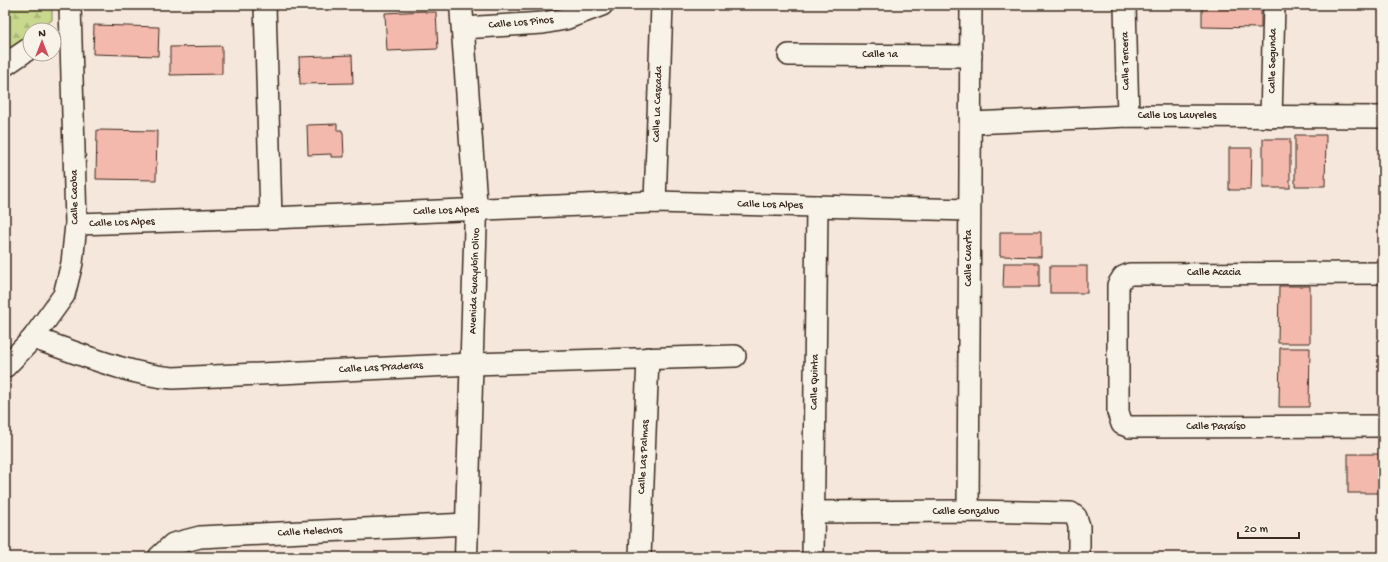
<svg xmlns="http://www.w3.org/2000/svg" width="1388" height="562" viewBox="0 0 1388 562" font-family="'Gochi Hand',sans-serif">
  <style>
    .forest { fill: url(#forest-firs); stroke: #828256 }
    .building { fill: #f3b9ac; stroke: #3b2a1e }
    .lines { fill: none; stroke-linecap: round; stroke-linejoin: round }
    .street-casing { stroke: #3b2a1e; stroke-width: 24 }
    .secondary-casing { stroke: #3b2a1e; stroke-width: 25 }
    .street { stroke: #f7f3e8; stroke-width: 21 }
    .secondary { stroke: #f7f3e8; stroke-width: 22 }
    .labels { text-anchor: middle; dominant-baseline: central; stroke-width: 3; stroke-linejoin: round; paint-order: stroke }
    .street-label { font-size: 11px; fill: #3b2a1e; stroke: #f7f3e8 }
  </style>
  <defs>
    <pattern id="forest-firs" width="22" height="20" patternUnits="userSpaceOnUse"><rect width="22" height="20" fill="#c8d98e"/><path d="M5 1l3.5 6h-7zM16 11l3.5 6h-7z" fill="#adba7a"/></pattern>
  </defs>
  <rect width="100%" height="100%" fill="#f6e7dc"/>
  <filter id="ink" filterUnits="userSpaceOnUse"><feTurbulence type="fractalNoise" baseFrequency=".025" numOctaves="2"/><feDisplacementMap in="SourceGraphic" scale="8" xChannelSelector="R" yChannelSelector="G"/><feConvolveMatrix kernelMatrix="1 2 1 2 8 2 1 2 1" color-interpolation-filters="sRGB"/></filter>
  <g filter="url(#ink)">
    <!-- forest -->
    <path class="forest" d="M 5,5 L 52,5 L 52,20 L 37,30 L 30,30 L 30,35 L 5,51 Z"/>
    <!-- building -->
    <g class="building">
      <path d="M 1202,5 L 1261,5 L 1261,28 L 1202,27 Z"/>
      <path d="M 425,11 L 425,12 L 436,12 L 438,49 L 387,51 L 385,13 Z"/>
      <path d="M 94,25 L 159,27 L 158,56 L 93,54 Z"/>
      <path d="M 222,46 L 222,74 L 170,75 L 170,47 Z"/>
      <path d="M 352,55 L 353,83 L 300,84 L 299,57 Z"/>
      <path d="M 337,124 L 337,130 L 342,130 L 342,132 L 343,132 L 344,157 L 331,157 L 331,154 L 308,155 L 307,125 Z"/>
      <path d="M 97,130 L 157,131 L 156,180 L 96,179 Z"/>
      <path d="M 1295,135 L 1326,135 L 1325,186 L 1295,186 Z"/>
      <rect x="1263" y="139" width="27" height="49"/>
      <path d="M 1229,148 L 1252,148 L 1251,190 L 1229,190 Z"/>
      <path d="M 1000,232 L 1041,232 L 1041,257 L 1000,256 Z"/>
      <path d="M 1004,263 L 1039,263 L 1039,287 L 1003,287 Z"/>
      <rect x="1050" y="266" width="37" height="27"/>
      <path d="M 1279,286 L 1310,286 L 1310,343 L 1278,343 Z"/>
      <path d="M 1280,348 L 1310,348 L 1309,407 L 1279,407 Z"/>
      <rect x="1348" y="454" width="35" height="39"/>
    </g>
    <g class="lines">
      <defs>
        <g id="street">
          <path d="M 265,5 L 271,218"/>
          <path d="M 1125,5 L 1128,116"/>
          <path d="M 463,28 L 543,23 L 565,19 L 602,5"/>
          <path d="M 789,55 L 971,56"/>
          <path d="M 5,65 L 30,48"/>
          <path d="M 1271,117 L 1274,5"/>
          <path d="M 971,123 L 1128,116 L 1383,117"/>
          <path d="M 655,202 L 662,5"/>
          <path d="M 76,224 L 271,218 L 655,202 L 969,210"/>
          <path d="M 1383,273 L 1130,274 L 1123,277 L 1118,285 L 1118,412 L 1122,424 L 1130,427 L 1383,426"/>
          <path d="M 33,338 C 79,353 125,374 173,378 L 472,364 L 735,356"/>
          <path d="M 5,367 L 33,338 L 64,295 L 72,263 L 76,224 L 70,5"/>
          <path d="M 968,511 L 971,5"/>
          <path d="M 813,512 L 968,511 L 1071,513 L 1076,517 L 1079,526 L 1079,557"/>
          <path d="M 159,557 L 173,544 L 200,537 L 467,524"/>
          <path d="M 640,557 L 648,358"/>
          <path d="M 813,557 L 817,206"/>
        </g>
        <path id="secondary" d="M 461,5 L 476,210 L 466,557"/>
      </defs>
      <!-- street casing -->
      <use href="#street" class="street-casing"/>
      <!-- secondary casing -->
      <use href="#secondary" class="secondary-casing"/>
      <!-- street -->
      <use href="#street" class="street"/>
      <!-- secondary -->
      <use href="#secondary" class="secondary"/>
    </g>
  </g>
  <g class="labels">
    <!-- street labels -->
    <g class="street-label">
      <text transform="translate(521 23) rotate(-5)">Calle Los Pinos</text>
      <text x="880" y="55">Calle 1a</text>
      <text transform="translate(1126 61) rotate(-91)">Calle Tercera</text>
      <text transform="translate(1273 61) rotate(-89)">Calle Segunda</text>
      <text transform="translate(658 104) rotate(-88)">Calle La Cascada</text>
      <text x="1177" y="116">Calle Los Laureles</text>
      <text transform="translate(75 197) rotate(-91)">Calle Caoba</text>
      <text transform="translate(770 205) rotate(1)">Calle Los Alpes</text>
      <text transform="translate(446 211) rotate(-2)">Calle Los Alpes</text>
      <text transform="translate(122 223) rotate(-2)">Calle Los Alpes</text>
      <text transform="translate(969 258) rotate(-90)">Calle Cuarta</text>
      <text x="1214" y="273">Calle Acacia</text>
      <text transform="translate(475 281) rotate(-88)">Avenida Guayubín Olivo</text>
      <text transform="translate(381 368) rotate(-3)">Calle Las Praderas</text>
      <text transform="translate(815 382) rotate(-89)">Calle Quinta</text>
      <text x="1216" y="427">Calle Paraíso</text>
      <text transform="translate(644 457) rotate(-87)">Calle Las Palmas</text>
      <text x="966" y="512">Calle Gonzalvo</text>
      <text transform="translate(310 532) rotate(-3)">Calle Helechos</text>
    </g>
  </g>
  <!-- margin -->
  <rect width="1388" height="562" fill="none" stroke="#f7f3e8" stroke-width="20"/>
  <rect x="10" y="10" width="1368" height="542" fill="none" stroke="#3b2a1e" stroke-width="1.5" filter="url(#ink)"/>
  <!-- north arrow -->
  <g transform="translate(42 42)"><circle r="19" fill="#f7f3e8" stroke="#aca397"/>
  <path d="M0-3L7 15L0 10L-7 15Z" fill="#d1495b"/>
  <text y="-6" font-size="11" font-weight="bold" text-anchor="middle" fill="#3b2a1e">N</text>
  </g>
  <!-- scale -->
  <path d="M1238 532v6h61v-6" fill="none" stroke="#3b2a1e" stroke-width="2"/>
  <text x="1244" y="532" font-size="12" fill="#3b2a1e" stroke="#f7f3e8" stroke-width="3" paint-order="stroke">20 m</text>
</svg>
